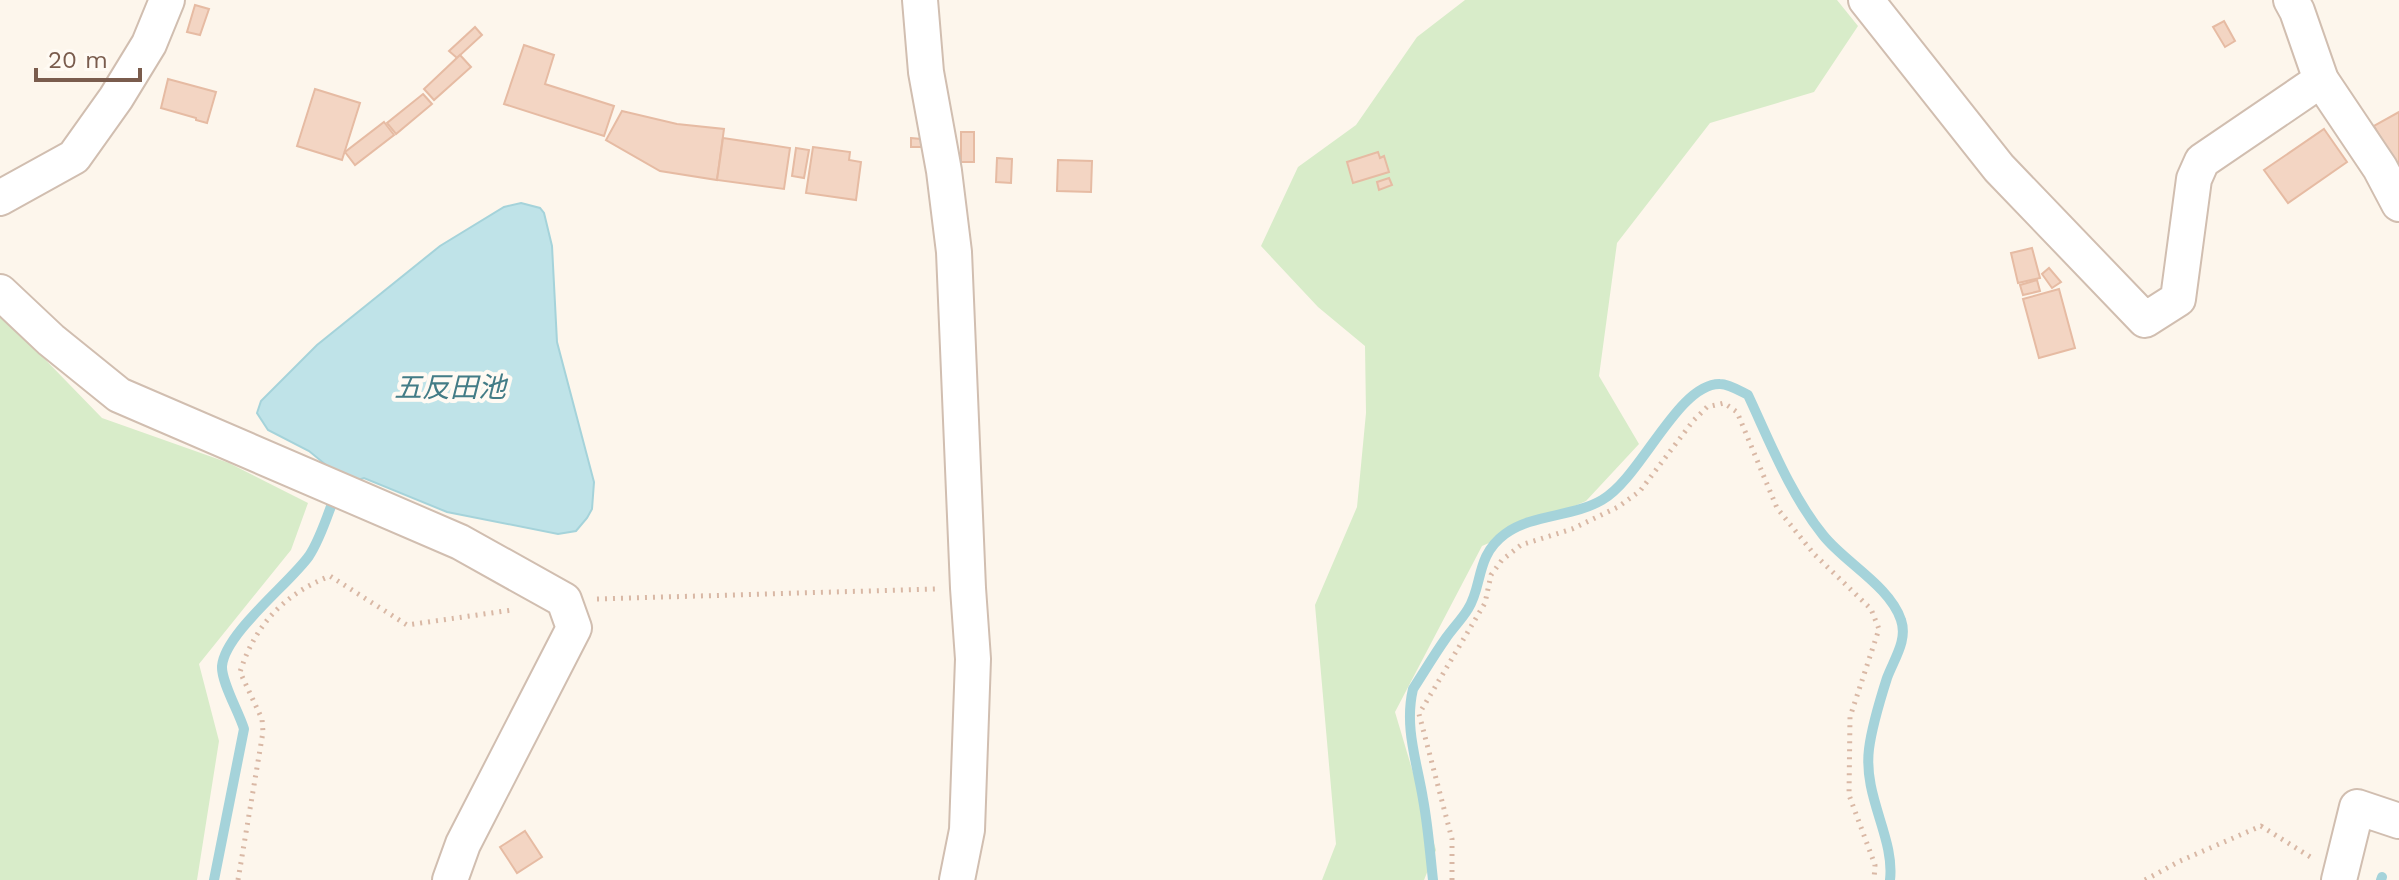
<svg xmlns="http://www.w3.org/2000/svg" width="2399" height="880" viewBox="0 0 2399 880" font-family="'Work Sans','Noto Sans JP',sans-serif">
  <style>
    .green { fill: #d8ecc9 }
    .water { fill: #bfe3e8; stroke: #a5d3da; stroke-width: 2 }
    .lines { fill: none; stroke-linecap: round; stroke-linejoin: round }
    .stream { stroke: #a5d3da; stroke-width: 10 }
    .building { fill: #f3d5c3; stroke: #e6bba3; stroke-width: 2 }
    .street-casing { stroke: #d1beb0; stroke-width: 38 }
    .path { stroke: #d9b8a5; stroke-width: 5; stroke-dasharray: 2 6; stroke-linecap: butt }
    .street { stroke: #fff; stroke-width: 34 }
    .labels { text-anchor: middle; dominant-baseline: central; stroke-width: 8; stroke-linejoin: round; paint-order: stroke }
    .water-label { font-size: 28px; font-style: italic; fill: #437c86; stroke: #fffaf3 }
  </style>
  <rect width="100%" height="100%" fill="#fdf6ec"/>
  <!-- green -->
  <g class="green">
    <path d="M 1465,0 L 1837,0 L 1858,26 L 1814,92 L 1710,123 L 1617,243 L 1599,376 L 1639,444 L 1586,501 L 1482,546 L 1395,712 L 1436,850 L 1424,880 L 1322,880 L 1336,844 L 1315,605 L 1357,507 L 1366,413 L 1365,346 L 1318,307 L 1261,246 L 1298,167 L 1356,125 L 1417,37 Z"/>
    <path d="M 0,313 L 102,418 L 229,463 L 308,503 L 291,550 L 199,664 L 219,741 L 197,880 L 0,880 Z"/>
  </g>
  <!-- water -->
  <path class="water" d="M 521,203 L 540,208 L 544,213 L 552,246 L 557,342 L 594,482 L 592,509 L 587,518 L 576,531 L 558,534 L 447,512 L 364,478 L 348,483 L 309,451 L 268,430 L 257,413 L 261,401 L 317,345 L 440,246 L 504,207 Z"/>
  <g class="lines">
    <!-- stream -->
    <g class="stream">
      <path d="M 214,880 L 244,729 C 239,712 221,682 222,666 C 225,633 290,583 309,556 C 321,538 328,513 336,493"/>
      <path d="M 1433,880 C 1430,853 1428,826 1423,799 C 1417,762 1404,727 1413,689 C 1424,672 1434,655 1446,638 C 1453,628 1462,619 1468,609 C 1483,586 1475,556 1505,534 C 1532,514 1573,517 1602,500 C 1641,478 1678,383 1720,384 C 1729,384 1740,391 1748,395 C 1770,442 1790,494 1823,535 C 1844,562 1890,586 1901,620 C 1908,640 1894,659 1887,678 C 1880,700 1872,725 1869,749 C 1863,797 1895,838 1890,880"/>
      <path d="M 2381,880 L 2382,877"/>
    </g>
  </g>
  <!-- building -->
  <g class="building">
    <path d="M 195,5 L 209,9 L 200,35 L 187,32 Z"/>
    <path d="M 2224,21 L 2235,41 L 2225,47 L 2213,27 Z"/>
    <path d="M 475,27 L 482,35 L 457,58 L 449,51 Z"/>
    <path d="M 524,45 L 554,55 L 545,84 L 614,106 L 604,136 L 504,104 Z"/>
    <path d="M 460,55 L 471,67 L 434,100 L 424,89 Z"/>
    <path d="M 168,79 L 216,92 L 207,123 L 196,120 L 196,118 L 161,108 Z"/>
    <path d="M 315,89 L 360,103 L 342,160 L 297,146 Z"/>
    <path d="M 423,94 L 432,104 L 396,134 L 387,123 Z"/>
    <path d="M 622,111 L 677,124 L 724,129 L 717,180 L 660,171 L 606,140 Z"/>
    <path d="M 2399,112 L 2399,170 L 2374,126 Z"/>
    <path d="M 384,122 L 394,135 L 355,165 L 345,152 Z"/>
    <path d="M 2324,129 L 2347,162 L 2288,203 L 2264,170 Z"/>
    <rect x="961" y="132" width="13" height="30"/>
    <path d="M 723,138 L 790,148 L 784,189 L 717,180 Z"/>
    <path d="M 911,138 L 921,139 L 921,147 L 911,147 Z"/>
    <path d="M 813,147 L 850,152 L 849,160 L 861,162 L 856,200 L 806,193 Z"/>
    <path d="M 796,148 L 809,150 L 804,178 L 792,176 Z"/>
    <path d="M 1378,152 L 1380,158 L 1384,156 L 1389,172 L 1353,183 L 1347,162 Z"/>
    <path d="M 997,158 L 1012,159 L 1011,183 L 996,182 Z"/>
    <path d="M 1058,160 L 1092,161 L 1091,192 L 1057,191 Z"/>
    <path d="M 1389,178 L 1392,185 L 1379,190 L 1377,182 Z"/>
    <path d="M 2032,248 L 2040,278 L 2018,283 L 2011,253 Z"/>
    <path d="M 2049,268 L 2061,282 L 2052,288 L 2042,274 Z"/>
    <path d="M 2037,280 L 2040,291 L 2023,295 L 2020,285 Z"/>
    <path d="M 2059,289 L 2075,348 L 2039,358 L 2023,299 Z"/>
    <path d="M 525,831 L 542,857 L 517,873 L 500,847 Z"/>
  </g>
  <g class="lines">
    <defs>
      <g id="street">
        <path d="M 920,0 L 926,72 L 944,171 L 954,252 L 968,588 L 973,659 L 967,830 L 957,880"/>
        <path d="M 1866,0 L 1999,168 L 2145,320 L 2178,299 L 2194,179 L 2202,161 L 2321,80"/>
        <path d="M 2291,0 L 2297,11 L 2321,80 L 2380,168 L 2399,204"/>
        <path d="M 0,198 L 74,157 L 116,98 L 149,44 L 167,0"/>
        <path d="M 0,292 L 51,340 L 119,395 L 460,542 L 564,600 L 574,628 L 463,844 L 450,880"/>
        <path d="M 2339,880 L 2357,807 L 2399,821"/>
      </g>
    </defs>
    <!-- street casing -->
    <use href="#street" class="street-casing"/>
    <!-- path -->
    <g class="path">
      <path d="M 597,599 L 935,589"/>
      <path d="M 238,880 L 263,732 L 262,719 L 240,672 C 255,625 284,594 330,576 L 407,625 L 512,610"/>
      <path d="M 1452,880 L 1452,839 L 1419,714 L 1485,603 L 1491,575 L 1502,560 L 1521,545 L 1572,529 L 1618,507 L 1640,491 L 1693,421 L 1707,407 L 1724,403 L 1737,412 L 1777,508 L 1814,554 L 1871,609 L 1879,629 L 1850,717 L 1849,795 L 1875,865 L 1874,880"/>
      <path d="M 2145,880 L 2180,861 L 2261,826 L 2312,858"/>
    </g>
    <!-- street -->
    <use href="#street" class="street"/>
  </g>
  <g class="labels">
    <!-- water labels -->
    <g class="water-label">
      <text x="450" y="387">五反田池</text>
    </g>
  </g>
  <!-- scale -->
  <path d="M36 68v12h104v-12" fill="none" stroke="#7a5c4d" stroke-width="4"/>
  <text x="48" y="68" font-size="24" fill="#7a5c4d" stroke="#fffaf3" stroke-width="6" paint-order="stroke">20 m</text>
</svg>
